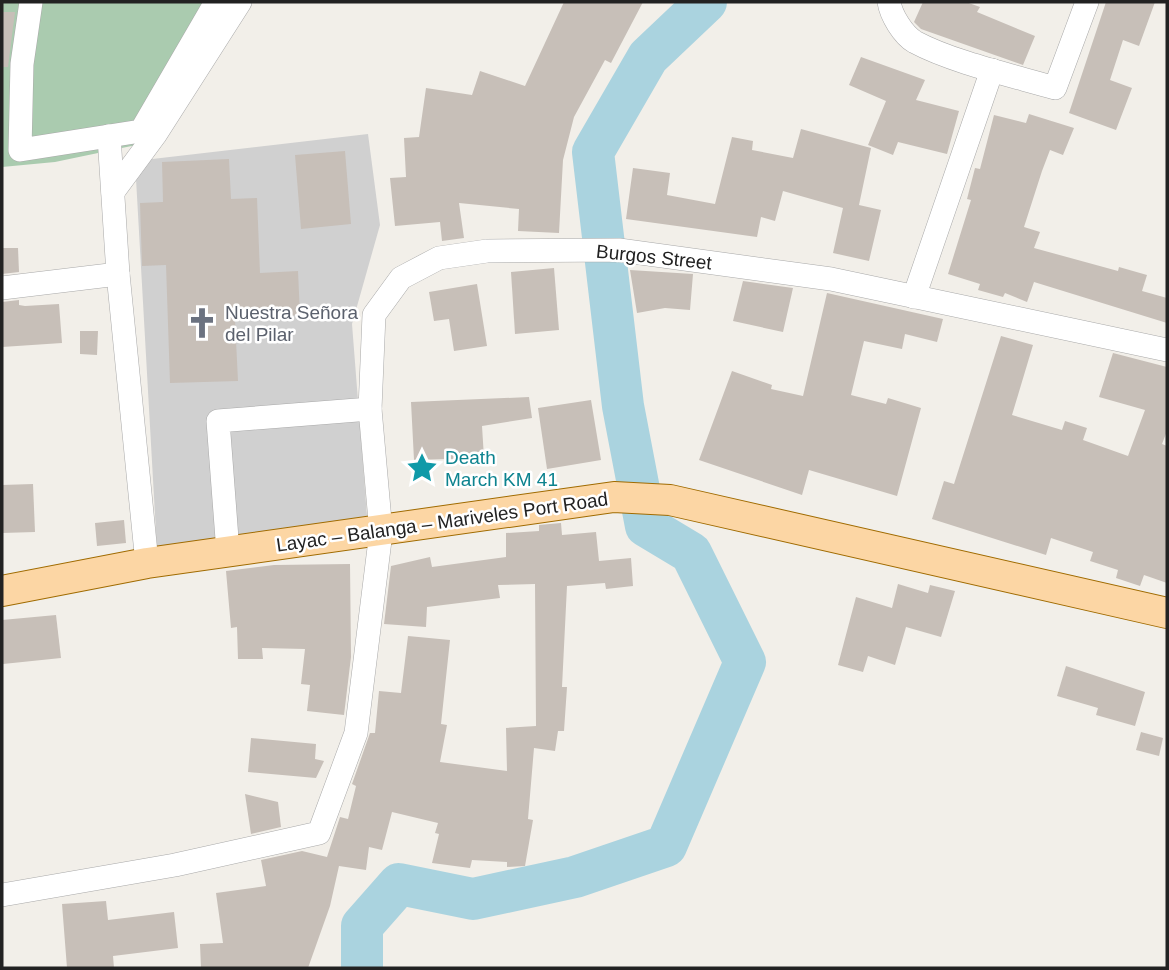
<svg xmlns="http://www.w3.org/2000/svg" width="1169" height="970" viewBox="0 0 1169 970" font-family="Arial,sans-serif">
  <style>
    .religious { fill: #d0d0d0 }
    .cemetery { fill: #aacbaf }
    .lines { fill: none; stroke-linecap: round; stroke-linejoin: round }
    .river { stroke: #aad3df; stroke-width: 42 }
    .building { fill: #c7bfb8 }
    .minor-casing { stroke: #a9a9a9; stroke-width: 24 }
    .major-casing { stroke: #a06b00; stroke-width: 32 }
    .minor { stroke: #fff; stroke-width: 23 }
    .major { stroke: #fcd6a4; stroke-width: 30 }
    .labels { text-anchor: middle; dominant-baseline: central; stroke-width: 5; stroke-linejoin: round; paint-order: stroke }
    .street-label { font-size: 19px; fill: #222; stroke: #fff }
    .worship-label { font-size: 19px; fill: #5b616d; stroke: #fff; text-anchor: start }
    .culture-label { font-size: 19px; fill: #0d838f; stroke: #fff; text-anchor: start }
  </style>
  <rect width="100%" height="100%" fill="#f2efe9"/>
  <!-- religious -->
  <path class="religious" d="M 368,134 L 380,225 L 352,324 L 367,516 L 157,550 L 135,161 Z"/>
  <!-- cemetery -->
  <path class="cemetery" d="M 2,2 L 231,2 L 141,144 L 55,162 L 2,167 Z"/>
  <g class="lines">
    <!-- river -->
    <path class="river" d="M 362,968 L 362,926 L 399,884 L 473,899 L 575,877 L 666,846 L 745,662 L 691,553 L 646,526 L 623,406 L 593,152 L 648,57 L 706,2"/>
  </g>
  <!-- building -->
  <g class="building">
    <path d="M 564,2 L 643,2 L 611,63 L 605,60 L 574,117 L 563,160 L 559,233 L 518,231 L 519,209 L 459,203 L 464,238 L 442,241 L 440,222 L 395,226 L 390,178 L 406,177 L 404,138 L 419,137 L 426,88 L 472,95 L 480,71 L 525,86 Z"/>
    <path d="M 923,2 L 966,2 L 980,7 L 977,12 L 1035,36 L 1023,65 L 921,29 L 914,22 Z"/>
    <path d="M 1106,2 L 1155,2 L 1139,46 L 1123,40 L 1110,80 L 1132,88 L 1116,130 L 1069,113 Z"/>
    <path d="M 2,12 L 15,12 L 8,67 L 2,67 Z"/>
    <path d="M 861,57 L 925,80 L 916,100 L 959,111 L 947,154 L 898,142 L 893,155 L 868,145 L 886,101 L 849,85 Z"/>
    <path d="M 1029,114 L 1074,128 L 1063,155 L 1050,150 L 1042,171 L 1024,227 L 1040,232 L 1034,248 L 1118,271 L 1119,267 L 1147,275 L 1142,291 L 1167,298 L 1167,323 L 1034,282 L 1027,302 L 1005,293 L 1003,297 L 978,290 L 980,284 L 948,274 L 971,200 L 967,199 L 975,168 L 980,169 L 994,115 L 1026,123 Z"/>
    <path d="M 801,129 L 871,148 L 859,205 L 881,210 L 869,261 L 833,253 L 843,208 L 783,191 L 775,221 L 761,217 L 757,237 L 626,219 L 633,168 L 670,173 L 667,195 L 715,204 L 732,137 L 753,141 L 752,150 L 793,158 Z"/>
    <path d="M 345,151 L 351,224 L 301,229 L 295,155 Z"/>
    <path d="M 229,159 L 231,199 L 257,198 L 260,273 L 298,271 L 300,315 L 235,320 L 238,381 L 170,383 L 166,265 L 142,266 L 140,203 L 163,202 L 162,162 Z"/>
    <path d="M 2,248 L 18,248 L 19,272 L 2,274 Z"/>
    <path d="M 554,268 L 559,330 L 515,334 L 511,272 Z"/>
    <path d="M 630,270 L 693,274 L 690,310 L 665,308 L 637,313 Z"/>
    <path d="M 743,281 L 793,288 L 783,332 L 733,321 Z"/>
    <path d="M 477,284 L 487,346 L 454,351 L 449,319 L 434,321 L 429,292 Z"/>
    <path d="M 827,293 L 943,319 L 937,342 L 905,334 L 902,349 L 864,341 L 851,395 L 886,404 L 888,398 L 921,408 L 897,496 L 809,470 L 802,495 L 699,460 L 732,371 L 772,385 L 771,389 L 803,396 Z"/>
    <path d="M 19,300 L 19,305 L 25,306 L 59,304 L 62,343 L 2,347 L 2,302 Z"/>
    <path d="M 80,331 L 98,331 L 97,355 L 80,354 Z"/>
    <path d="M 1001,336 L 1033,345 L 1012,415 L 1062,430 L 1065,421 L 1087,428 L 1083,440 L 1128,456 L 1145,410 L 1099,397 L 1113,353 L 1167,367 L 1167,431 L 1162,444 L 1167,446 L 1167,583 L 1144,575 L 1140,586 L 1116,578 L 1118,570 L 1090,561 L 1093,552 L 1051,538 L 1046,555 L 932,519 L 944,481 L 954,484 Z"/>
    <path d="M 529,397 L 532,418 L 482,426 L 484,458 L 414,460 L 411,402 Z"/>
    <path d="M 591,400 L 601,460 L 547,469 L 538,408 Z"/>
    <path d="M 33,484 L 35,532 L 2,533 L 2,485 Z"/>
    <path d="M 124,520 L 126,543 L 97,546 L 95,523 Z"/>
    <path d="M 561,523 L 562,535 L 596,532 L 599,561 L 631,558 L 633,586 L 606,589 L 605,583 L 567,586 L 562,687 L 567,687 L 564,731 L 558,731 L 555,751 L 534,748 L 528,819 L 533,820 L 525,866 L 507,867 L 507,862 L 472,860 L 470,868 L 432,863 L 439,834 L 435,833 L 438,823 L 392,812 L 382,850 L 369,847 L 366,870 L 339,866 L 330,906 L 308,968 L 201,968 L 200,944 L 223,943 L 216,893 L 266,886 L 261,860 L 302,851 L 327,857 L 340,817 L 348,819 L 356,786 L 352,784 L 370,733 L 375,733 L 379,691 L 401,693 L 408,636 L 450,640 L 441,724 L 447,725 L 440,762 L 507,771 L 506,728 L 536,726 L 535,584 L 498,585 L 500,598 L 427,607 L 426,627 L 384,624 L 391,566 L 430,557 L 432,567 L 506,557 L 506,533 L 539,531 L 539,525 Z"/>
    <path d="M 350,564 L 351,657 L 344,715 L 307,711 L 310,685 L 301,684 L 305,649 L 262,648 L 263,659 L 238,659 L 237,627 L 231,628 L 226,571 L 274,565 Z"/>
    <path d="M 898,584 L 928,593 L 930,585 L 955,591 L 941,637 L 906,627 L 895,665 L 868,656 L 863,672 L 838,665 L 856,597 L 892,608 Z"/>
    <path d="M 56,615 L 61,658 L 3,664 L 2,620 Z"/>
    <path d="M 1066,666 L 1145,692 L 1135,726 L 1096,715 L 1098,708 L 1057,696 Z"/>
    <path d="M 1141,732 L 1163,738 L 1159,756 L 1136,750 Z"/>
    <path d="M 251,738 L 316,744 L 315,759 L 324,761 L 316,778 L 248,772 Z"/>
    <path d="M 245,794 L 278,802 L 281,827 L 251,834 Z"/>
    <path d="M 106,901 L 108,920 L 174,912 L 178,948 L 113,956 L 114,968 L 67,968 L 62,904 Z"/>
  </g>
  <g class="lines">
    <defs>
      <g id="minor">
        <path d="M 31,2 L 22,64 L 20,150 L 141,131 L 216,2"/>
        <path d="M 889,2 C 891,15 903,35 915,42 C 952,62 1014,76 1055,88 L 1087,2"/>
        <path d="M 109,136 L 118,274 L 147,563"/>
        <path d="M 113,192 L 155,135 L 240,2"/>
        <path d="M 2,288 L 118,274"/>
        <path d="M 914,297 L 992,70"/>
        <path d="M 228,552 L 218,421 L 370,409"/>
        <path d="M 2,895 L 175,865 L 319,833 L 356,733 L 381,532 L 370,409 L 374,315 L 401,278 L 439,258 L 487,251 L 619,250 L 831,279 L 1167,350"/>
      </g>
      <path id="major" d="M 2,591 L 147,563 L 614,497 L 670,500 L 1167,613"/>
    </defs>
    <!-- minor casing -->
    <use href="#minor" class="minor-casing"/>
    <!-- major casing -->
    <use href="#major" class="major-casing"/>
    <!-- minor -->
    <use href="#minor" class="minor"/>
    <!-- major -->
    <use href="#major" class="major"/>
  </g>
  <!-- icons -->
  <defs>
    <symbol id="church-bare" viewBox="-9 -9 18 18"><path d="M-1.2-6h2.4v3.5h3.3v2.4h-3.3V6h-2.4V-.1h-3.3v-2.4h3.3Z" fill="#6b7280" stroke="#fff" stroke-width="2.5" paint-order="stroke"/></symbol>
    <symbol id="sight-bare" viewBox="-9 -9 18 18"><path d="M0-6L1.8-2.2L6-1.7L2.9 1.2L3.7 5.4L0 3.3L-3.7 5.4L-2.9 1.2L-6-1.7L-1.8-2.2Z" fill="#0f9aa8" stroke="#fff" stroke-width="2.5" paint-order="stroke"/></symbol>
  </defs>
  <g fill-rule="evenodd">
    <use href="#church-bare" x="180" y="301" width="44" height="44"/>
    <use href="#sight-bare" x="400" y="446" width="44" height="44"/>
  </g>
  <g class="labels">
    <!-- street labels -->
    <g class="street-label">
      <text transform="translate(654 257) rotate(6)">Burgos Street</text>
      <text transform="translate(442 522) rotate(-8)">Layac – Balanga – Mariveles Port Road</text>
    </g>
    <!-- worship labels -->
    <g class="worship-label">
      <text x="225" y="312">Nuestra Señora<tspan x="225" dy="22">del Pilar</tspan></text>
    </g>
    <!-- culture labels -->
    <g class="culture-label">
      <text x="445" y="457">Death<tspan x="445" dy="22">March KM 41</tspan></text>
    </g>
  </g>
  <!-- border -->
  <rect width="1169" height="970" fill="none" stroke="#222222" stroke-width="7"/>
</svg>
